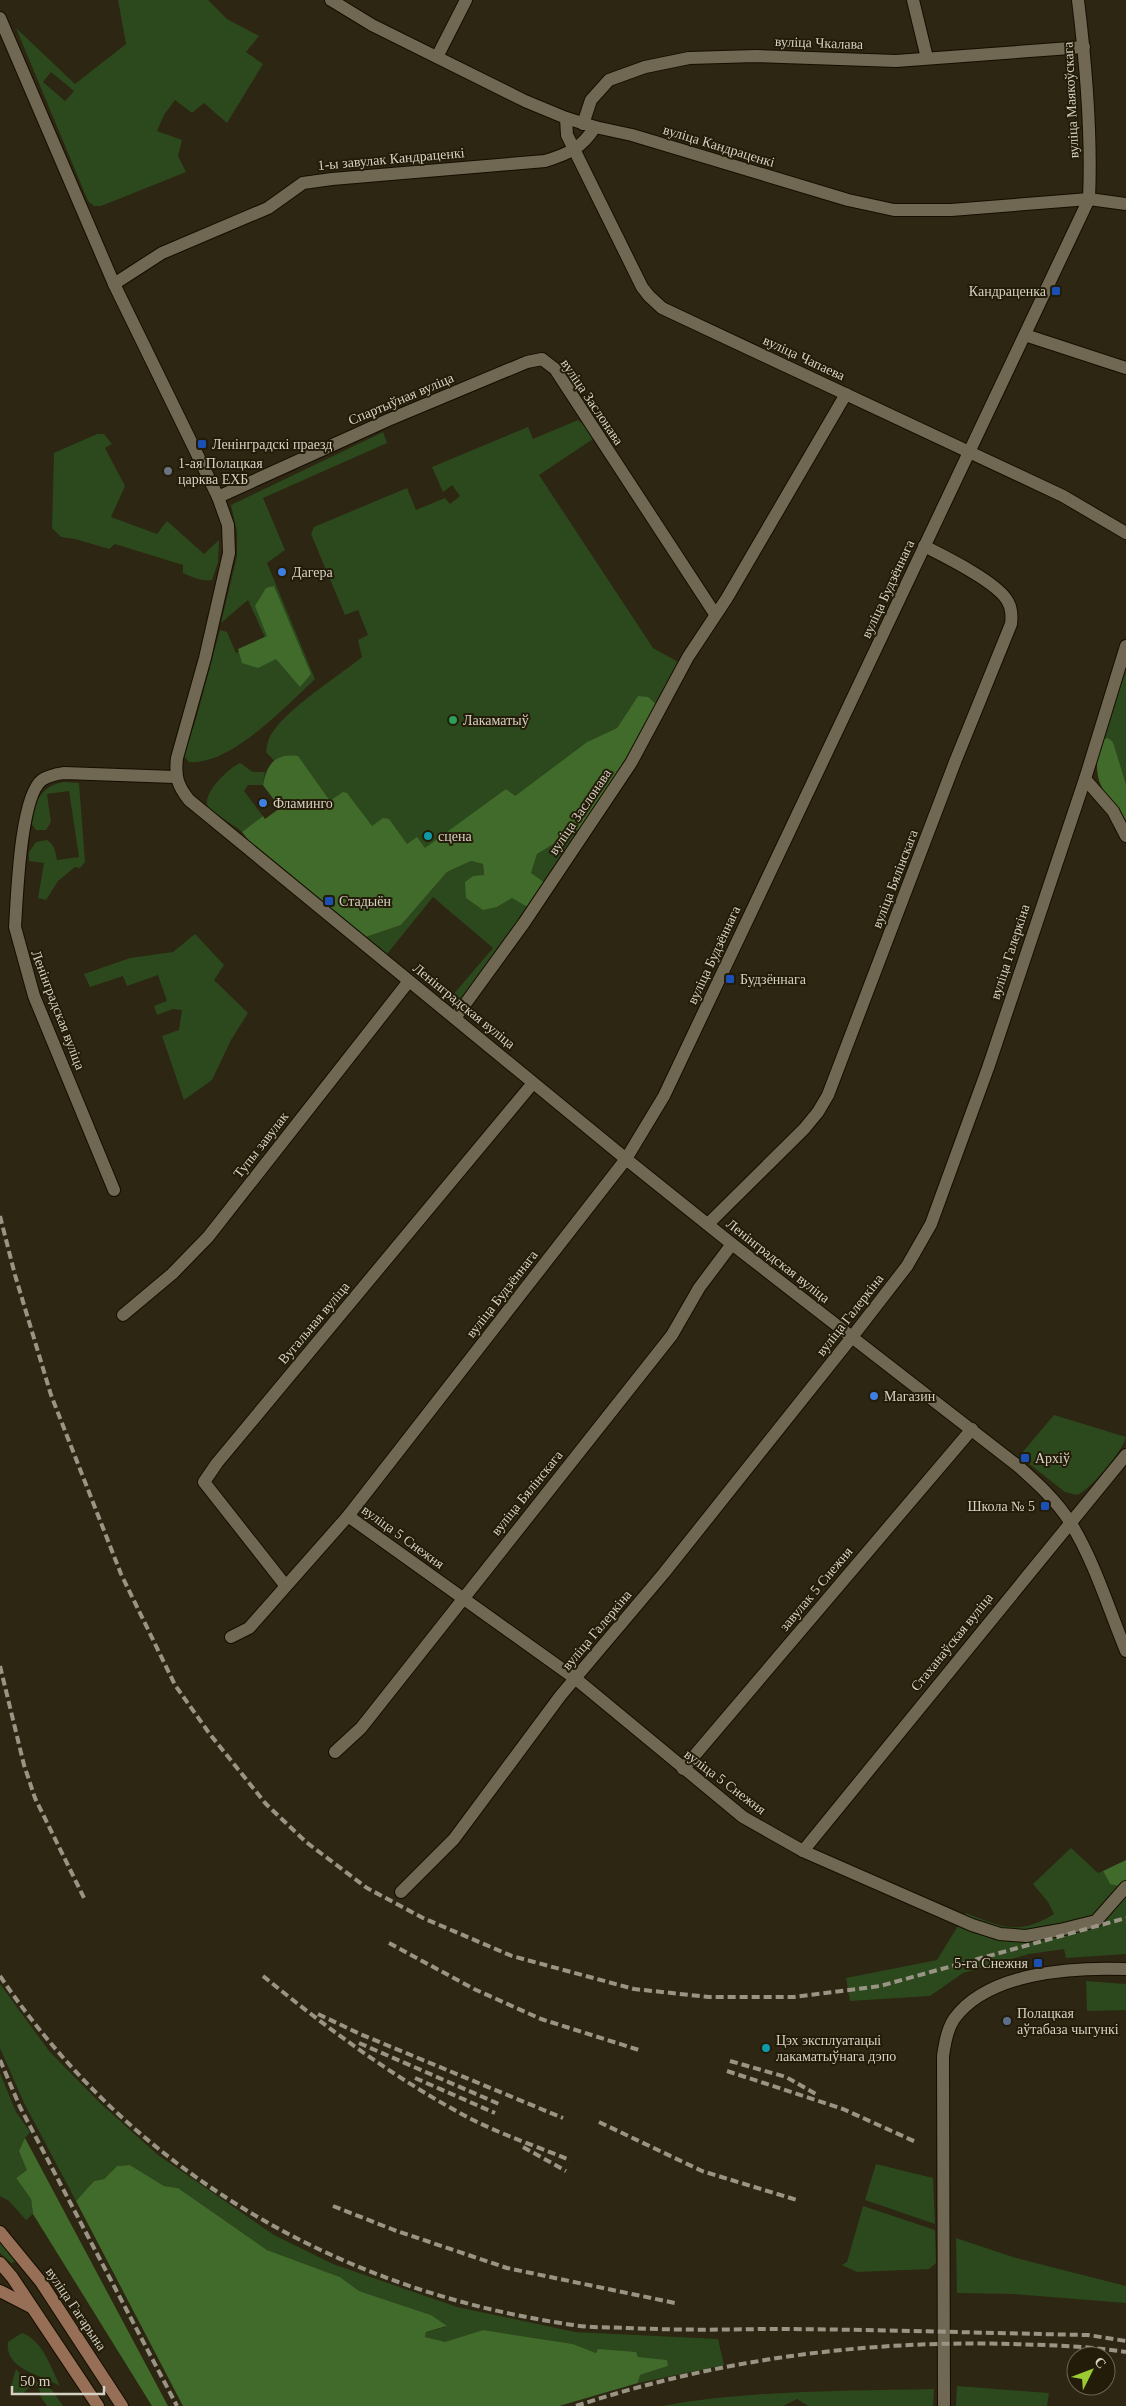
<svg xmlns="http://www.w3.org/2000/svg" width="1126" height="2406" viewBox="0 0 1126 2406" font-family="Georgia,serif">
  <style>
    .green { fill: #2c481d; fill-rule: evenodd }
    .forest { fill: #406b2a }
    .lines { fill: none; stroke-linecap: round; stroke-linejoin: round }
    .minor-casing { stroke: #150e00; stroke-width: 14 }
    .tertiary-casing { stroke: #150e00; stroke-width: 14 }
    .secondary-casing { stroke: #150e00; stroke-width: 14 }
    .minor { stroke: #706852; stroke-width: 12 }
    .tertiary { stroke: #706852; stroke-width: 12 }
    .secondary { stroke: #976f56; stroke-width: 12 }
    .rail { stroke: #9a9485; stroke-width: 4; stroke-dasharray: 8 4; stroke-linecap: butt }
    .transit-dot { fill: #1a4fb4; stroke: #231c08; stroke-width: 2 }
    .worship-dot { fill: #6b7280; stroke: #231c08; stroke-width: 2 }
    .shop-dot { fill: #3f7fe0; stroke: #231c08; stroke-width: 2 }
    .leisure-dot { fill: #2e9e5b; stroke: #231c08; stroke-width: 2 }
    .culture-dot { fill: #0f9aa8; stroke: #231c08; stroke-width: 2 }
    .service-dot { fill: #5c6f8a; stroke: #231c08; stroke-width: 2 }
    .labels { text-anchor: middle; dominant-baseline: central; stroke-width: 4; stroke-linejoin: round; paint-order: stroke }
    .street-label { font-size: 14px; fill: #d6d1c5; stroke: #231c08 }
    .poi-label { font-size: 14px; fill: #d6d1c5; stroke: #231c08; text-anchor: start }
  </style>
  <rect width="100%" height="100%" fill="#2d2612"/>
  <!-- green -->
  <g class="green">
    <path d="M 118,0 L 208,0 L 227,19 L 259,36 L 246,52 L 263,64 L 227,123 L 204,103 L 192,113 L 175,100 L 164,115 L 157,131 L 182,140 L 178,156 L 186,172 L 101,206 L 94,206 L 88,201 L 16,28 L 75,84 L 126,44 ZM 51,72 L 74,91 L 65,101 L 43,82 Z"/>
    <path d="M 578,420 L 583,424 L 593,439 L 539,475 L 653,648 L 680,663 L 656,704 L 638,696 L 617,728 L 587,742 L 515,796 L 385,879 L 266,752 C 267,746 268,738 272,733 C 290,706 336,678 362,657 L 358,640 L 368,635 L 358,610 L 345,615 L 311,534 L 314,527 L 407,488 L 416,510 L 445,498 L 450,504 L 460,496 L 452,485 L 443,492 L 432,467 L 528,427 L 533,439 Z"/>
    <path d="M 383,432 L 387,443 L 263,498 L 285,550 L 267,563 L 315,679 C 286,706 230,766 189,762 L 184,756 L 196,719 L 220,630 L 227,632 L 236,653 L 266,640 L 248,600 L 221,623 L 237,556 L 237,532 L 231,505 Z"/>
    <path d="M 97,434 L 104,434 L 112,444 L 105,448 L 125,486 L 111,517 L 157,534 L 167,521 L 204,554 L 219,540 L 218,562 L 212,580 C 204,582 191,577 183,573 L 183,565 L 115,544 L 109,549 L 75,539 L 61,537 L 52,528 L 54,453 Z"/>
    <path d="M 1126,664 L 1126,784 L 1113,742 L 1101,740 Z"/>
    <path d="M 240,763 L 253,772 L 265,772 L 263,785 L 248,785 L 244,791 L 263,816 L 242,832 C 236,826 210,811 208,807 C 201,794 229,768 240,763 Z"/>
    <path d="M 64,782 L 79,783 L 85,862 L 80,868 L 75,867 L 58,881 L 46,900 L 38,898 L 44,863 L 29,861 L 29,852 L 36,842 L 47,840 C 55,845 55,851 57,860 L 79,857 L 69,791 L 47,794 L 51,822 L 46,830 L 36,830 L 31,823 C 33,803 42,785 64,782 Z"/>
    <path d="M 582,827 L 544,882 L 531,873 L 537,854 Z"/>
    <path d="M 471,861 L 483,864 L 484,875 L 497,907 L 512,898 L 527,907 L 471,988 L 459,1001 L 452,996 L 493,948 L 433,897 L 387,954 L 366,937 L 401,925 L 447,872 Z"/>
    <path d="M 195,934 L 224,965 L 214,980 L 248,1013 L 231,1040 L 212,1080 L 184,1100 L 162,1036 L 179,1030 L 182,1010 L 173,1009 L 157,1015 L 154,1006 L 167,1001 L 158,975 L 127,986 L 123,976 L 90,987 L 84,974 L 130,958 L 173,952 Z"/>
    <path d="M 1054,1415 L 1126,1437 C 1123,1451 1090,1490 1077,1495 L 1065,1492 L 1028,1463 L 1031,1460 L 1022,1453 Z"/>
    <path d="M 1071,1848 L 1098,1873 L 1103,1871 L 1110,1884 L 1126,1883 L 1126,1954 L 1066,1958 L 1064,1949 L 1029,1954 L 963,1973 L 930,1996 L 850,2001 L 846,1978 L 937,1960 L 966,1913 C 1001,1927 1019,1936 1054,1914 L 1048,1902 L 1033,1884 Z"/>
    <path d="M 1086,1981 L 1126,1984 L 1126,2010 L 1087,2011 Z"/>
    <path d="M 0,1984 L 49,2051 L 100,2103 L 158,2155 L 274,2235 L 333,2264 L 457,2307 L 575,2332 L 718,2339 L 724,2365 L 638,2383 L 640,2375 L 668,2366 L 596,2353 L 573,2344 L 483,2330 L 445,2343 L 425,2337 L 426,2332 L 446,2327 L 431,2315 L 359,2291 L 340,2277 L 267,2250 L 178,2188 L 164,2186 L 130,2165 L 117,2166 L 104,2179 L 94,2181 L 76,2201 L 24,2103 L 0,2048 Z"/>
    <path d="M 0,2073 L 16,2112 L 30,2132 L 25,2138 L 27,2170 L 16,2178 L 31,2199 L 33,2214 L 26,2220 L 9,2201 L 0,2196 Z"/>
    <path d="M 876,2164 L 933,2178 L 935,2224 L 865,2200 Z"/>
    <path d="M 863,2206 L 935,2230 L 936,2263 L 929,2269 L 857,2272 L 842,2265 L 847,2262 Z"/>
    <path d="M 956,2238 L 1016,2258 L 1126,2286 L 1126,2303 L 1014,2294 L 957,2293 Z"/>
    <path d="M 0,2240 L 17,2261 L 11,2263 L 0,2253 Z"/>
    <path d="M 22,2333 C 43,2340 51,2368 60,2386 C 41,2375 4,2369 8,2342 Z"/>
    <path d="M 16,2369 L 31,2386 L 21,2395 L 15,2393 L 11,2386 Z"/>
    <path d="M 30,2378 L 52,2390 L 63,2406 L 47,2406 L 39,2394 L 40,2391 Z"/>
    <path d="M 957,2386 L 1049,2393 L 1047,2406 L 956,2406 Z"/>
    <path d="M 934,2389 L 933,2406 L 808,2406 L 797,2399 L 783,2406 L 661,2406 C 750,2390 843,2391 934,2389 Z"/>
  </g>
  <!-- forest -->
  <g class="forest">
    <path d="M 274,586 L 311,674 L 300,687 L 276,659 L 258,668 L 242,663 L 238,649 L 267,636 L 255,606 L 266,588 Z"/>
    <path d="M 638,696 L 648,697 L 656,704 L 625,760 L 582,827 L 537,854 L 531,873 L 544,882 L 527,907 L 512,898 L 497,907 L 483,910 L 466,898 L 465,882 L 473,876 L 484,875 L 483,864 L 471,861 L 447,872 L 401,925 L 366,937 L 254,847 L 242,832 L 263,816 L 265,819 L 280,808 L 263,785 C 267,764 275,753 298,756 L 330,801 L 343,792 L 347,793 L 372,826 L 383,818 L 389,819 L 407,844 L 417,837 L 425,848 L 506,789 L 515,796 L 587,742 L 617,728 Z"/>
    <path d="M 1108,738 L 1113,742 L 1126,784 L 1126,827 C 1106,789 1089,786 1101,740 Z"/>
    <path d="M 1126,1860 L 1126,1883 L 1123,1887 L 1110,1884 L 1103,1871 Z"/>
    <path d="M 25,2138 L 168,2406 L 152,2406 L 33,2214 L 31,2199 L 16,2178 L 27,2170 L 19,2151 Z"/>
    <path d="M 130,2165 L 164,2186 L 178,2188 L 267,2250 L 340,2277 L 359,2291 L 431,2315 L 447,2326 L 426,2332 L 425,2337 L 445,2342 L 483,2330 L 573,2344 L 596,2353 L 598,2349 L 636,2352 L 638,2357 L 667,2360 L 668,2366 L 640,2375 L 638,2383 L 559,2406 L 183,2406 L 76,2201 L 94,2181 L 104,2179 L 117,2166 Z"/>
  </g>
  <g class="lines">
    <defs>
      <g id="minor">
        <path d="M 331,0 L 372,25 L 525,101 L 566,118 L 595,127 L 632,135 L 848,200 L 894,210 L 951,210 L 1089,199 L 1126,204"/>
        <path d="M 913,0 L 927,58"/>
        <path d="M 437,57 L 466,0"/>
        <path d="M 566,118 L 567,135 L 642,287 L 649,296 L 662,308 L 1063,496 L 1126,533"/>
        <path d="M 583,124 L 591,100 L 609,80 L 645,67 L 689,58 L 756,56 L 896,61 L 1084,47"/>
        <path d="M 114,284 L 162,253 L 268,208 L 303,183 L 332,179 L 545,161 C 568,154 582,148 595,127"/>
        <path d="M 1025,335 L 1126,368"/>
        <path d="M 218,497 L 388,420 L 527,362 L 542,359 L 555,369 L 715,614"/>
        <path d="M 1085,779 L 1113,811 L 1126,836"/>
        <path d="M 455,1018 L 524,923 L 631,763 L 688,657 L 727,598 L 846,394"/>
        <path d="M 114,1190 L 34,996 L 15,927 C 17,898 20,796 42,780 C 49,775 57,774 64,773 L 175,777"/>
        <path d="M 708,1224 L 804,1129 L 818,1112 L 828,1095 L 955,762 L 1011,624 C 1012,616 1012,609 1008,602 C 999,583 944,556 924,546"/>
        <path d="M 123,1315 L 172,1274 L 208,1237 L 409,981"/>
        <path d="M 348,1516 L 576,1679 L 743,1817 L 803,1851 L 972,1925 L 1000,1934 L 1026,1936 L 1060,1930 L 1096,1921 L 1126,1887"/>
        <path d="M 285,1585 L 204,1482 L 217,1463 L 533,1083"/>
        <path d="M 231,1637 L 249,1628 L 348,1516 L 626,1159"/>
        <path d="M 335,1752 L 361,1728 L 672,1335 L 699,1288 L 732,1244"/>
        <path d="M 683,1769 L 972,1429"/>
        <path d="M 803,1851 L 1126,1455"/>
        <path d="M 401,1892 L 454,1839 L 561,1695 L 664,1573 L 852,1337 L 907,1266 L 931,1224 L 988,1068 L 1085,779 L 1126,646"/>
      </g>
      <g id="tertiary">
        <path d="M 0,18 L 114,284 L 218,497 L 228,525 L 229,553 L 205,658 L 177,758 C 175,776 177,785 189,800 L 626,1159 L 732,1244 L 1018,1466 C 1037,1483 1056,1500 1070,1522 C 1094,1560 1109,1610 1126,1651"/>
        <path d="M 626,1159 L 664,1096 L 1089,199 C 1092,133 1086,65 1078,0"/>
        <path d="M 944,2406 L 943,2056 C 945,2043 947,2030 954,2019 C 988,1972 1073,1967 1126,1969"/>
      </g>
      <g id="secondary">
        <path d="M 0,2232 L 41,2282 L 122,2406"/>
        <path d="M 0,2263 L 12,2277 L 98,2406"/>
        <path d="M 0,2291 L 31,2307"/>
      </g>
    </defs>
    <!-- minor casing -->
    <use href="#minor" class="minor-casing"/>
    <!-- tertiary casing -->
    <use href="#tertiary" class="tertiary-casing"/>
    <!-- secondary casing -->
    <use href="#secondary" class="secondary-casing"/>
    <!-- minor -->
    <use href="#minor" class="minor"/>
    <!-- tertiary -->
    <use href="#tertiary" class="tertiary"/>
    <!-- secondary -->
    <use href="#secondary" class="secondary"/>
    <!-- rail -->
    <g class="rail">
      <path d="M 0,1216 L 15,1275 L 51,1395 L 121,1574 L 175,1685 L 209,1733 L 266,1804 L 306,1842 L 367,1888 L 423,1918 L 512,1956 L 634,1989 L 709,1997 L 794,1997 L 880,1986 L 1126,1918"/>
      <path d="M 0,1666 L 24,1765 L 35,1798 L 85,1900"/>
      <path d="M 389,1943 L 474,1989 L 541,2019 L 639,2050"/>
      <path d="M 0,1976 C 133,2173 339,2291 573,2325 C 590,2328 609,2327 627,2328 C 672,2330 716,2330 760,2329 C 869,2329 979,2333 1088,2335 L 1126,2341"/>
      <path d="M 263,1976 C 328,2029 397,2080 471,2119 C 503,2135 538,2147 570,2160"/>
      <path d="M 318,2014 L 360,2034 L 563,2118"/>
      <path d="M 359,2043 L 499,2104"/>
      <path d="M 0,2060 L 20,2107 L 177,2406"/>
      <path d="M 730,2061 L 786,2077 L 816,2094"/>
      <path d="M 727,2071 L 843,2109 L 916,2142"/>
      <path d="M 415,2078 L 495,2113"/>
      <path d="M 599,2122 L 702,2171 L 797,2200"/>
      <path d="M 523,2147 L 566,2171"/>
      <path d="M 333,2206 L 394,2230 L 507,2268 L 675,2303"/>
      <path d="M 576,2406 C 715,2360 863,2340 1009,2344 C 1048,2345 1087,2346 1126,2352"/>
    </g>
  </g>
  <!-- markers -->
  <g class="transit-dot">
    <rect x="1051" y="286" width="10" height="10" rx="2.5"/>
    <rect x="197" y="439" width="10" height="10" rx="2.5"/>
    <rect x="324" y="896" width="10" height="10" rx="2.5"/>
    <rect x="725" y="974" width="10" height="10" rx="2.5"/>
    <rect x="1020" y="1453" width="10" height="10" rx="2.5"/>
    <rect x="1040" y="1501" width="10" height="10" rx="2.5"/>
    <rect x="1033" y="1958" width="10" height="10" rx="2.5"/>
  </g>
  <circle class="worship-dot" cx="168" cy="471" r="5"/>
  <g class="shop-dot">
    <circle cx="282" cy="572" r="5"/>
    <circle cx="263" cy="803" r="5"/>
    <circle cx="874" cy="1396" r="5"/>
  </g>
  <circle class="leisure-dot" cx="453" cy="720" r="5"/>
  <g class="culture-dot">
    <circle cx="428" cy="836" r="5"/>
    <circle cx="766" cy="2048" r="5"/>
  </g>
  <circle class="service-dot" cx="1007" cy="2021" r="5"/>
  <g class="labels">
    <!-- street labels -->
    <g class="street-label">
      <text transform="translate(819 43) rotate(2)">вуліца Чкалава</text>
      <text transform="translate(1071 100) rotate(-93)">вуліца Маякоўскага</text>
      <text transform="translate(719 146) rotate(17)">вуліца Кандраценкі</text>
      <text transform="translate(391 159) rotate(-5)">1-ы завулак Кандраценкі</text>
      <text transform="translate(804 358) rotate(25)">вуліца Чапаева</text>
      <text transform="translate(401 399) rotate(-23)">Спартыўная вуліца</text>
      <text transform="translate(592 402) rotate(56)">вуліца Заслонава</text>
      <text transform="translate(888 589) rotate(-65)">вуліца Будзённага</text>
      <text transform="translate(580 812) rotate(-56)">вуліца Заслонава</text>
      <text transform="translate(895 879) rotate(-69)">вуліца Бялінскага</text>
      <text transform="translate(1010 952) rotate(-72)">вуліца Галеркіна</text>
      <text transform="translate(714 955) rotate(-65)">вуліца Будзённага</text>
      <text transform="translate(464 1006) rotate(39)">Ленінградская вуліца</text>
      <text transform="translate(58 1010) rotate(69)">Ленінградская вуліца</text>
      <text transform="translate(261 1145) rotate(-52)">Тупы завулак</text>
      <text transform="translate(778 1261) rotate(38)">Ленінградская вуліца</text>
      <text transform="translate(502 1294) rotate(-52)">вуліца Будзённага</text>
      <text transform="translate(850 1315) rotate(-52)">вуліца Галеркіна</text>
      <text transform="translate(314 1323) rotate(-50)">Вугальная вуліца</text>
      <text transform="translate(527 1493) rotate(-51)">вуліца Бялінскага</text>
      <text transform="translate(403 1537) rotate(36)">вуліца 5 Снежня</text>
      <text transform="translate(816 1589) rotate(-50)">завулак 5 Снежня</text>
      <text transform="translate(597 1630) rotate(-50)">вуліца Галеркіна</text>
      <text transform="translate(952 1642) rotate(-51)">Стаханаўская вуліца</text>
      <text transform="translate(725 1782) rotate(37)">вуліца 5 Снежня</text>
      <text transform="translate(76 2309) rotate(56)">вуліца Гагарына</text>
    </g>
    <!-- poi labels -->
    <g class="poi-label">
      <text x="1046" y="291" text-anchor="end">Кандраценка</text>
      <text x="212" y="444">Ленінградскі праезд</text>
      <text x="178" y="463">1-ая Полацкая<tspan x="178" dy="16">царква ЕХБ</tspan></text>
      <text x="292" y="572">Дагера</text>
      <text x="463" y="720">Лакаматыў</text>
      <text x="273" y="803">Фламинго</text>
      <text x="438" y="836">сцена</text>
      <text x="339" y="901">Стадыён</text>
      <text x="740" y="979">Будзённага</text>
      <text x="884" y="1396">Магазин</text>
      <text x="1035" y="1458">Архіў</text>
      <text x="1035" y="1506" text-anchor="end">Школа № 5</text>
      <text x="1028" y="1963" text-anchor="end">5-га Снежня</text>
      <text x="1017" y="2013">Полацкая<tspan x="1017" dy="16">аўтабаза чыгункі</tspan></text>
      <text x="776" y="2040">Цэх эксплуатацыі<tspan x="776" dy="16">лакаматыўнага дэпо</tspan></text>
    </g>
  </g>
  <!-- north arrow -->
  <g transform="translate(1091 2371) rotate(48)"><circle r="24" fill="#231c08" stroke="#6b6454"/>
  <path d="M0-4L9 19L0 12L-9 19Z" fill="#9cca32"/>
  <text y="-8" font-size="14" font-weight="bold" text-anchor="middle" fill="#d6d1c5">С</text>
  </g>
  <!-- scale -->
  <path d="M12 2386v8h92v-8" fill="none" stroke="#d6d1c5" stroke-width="2.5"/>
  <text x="20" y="2386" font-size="15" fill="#d6d1c5" stroke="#231c08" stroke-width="4" paint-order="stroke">50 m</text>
</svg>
